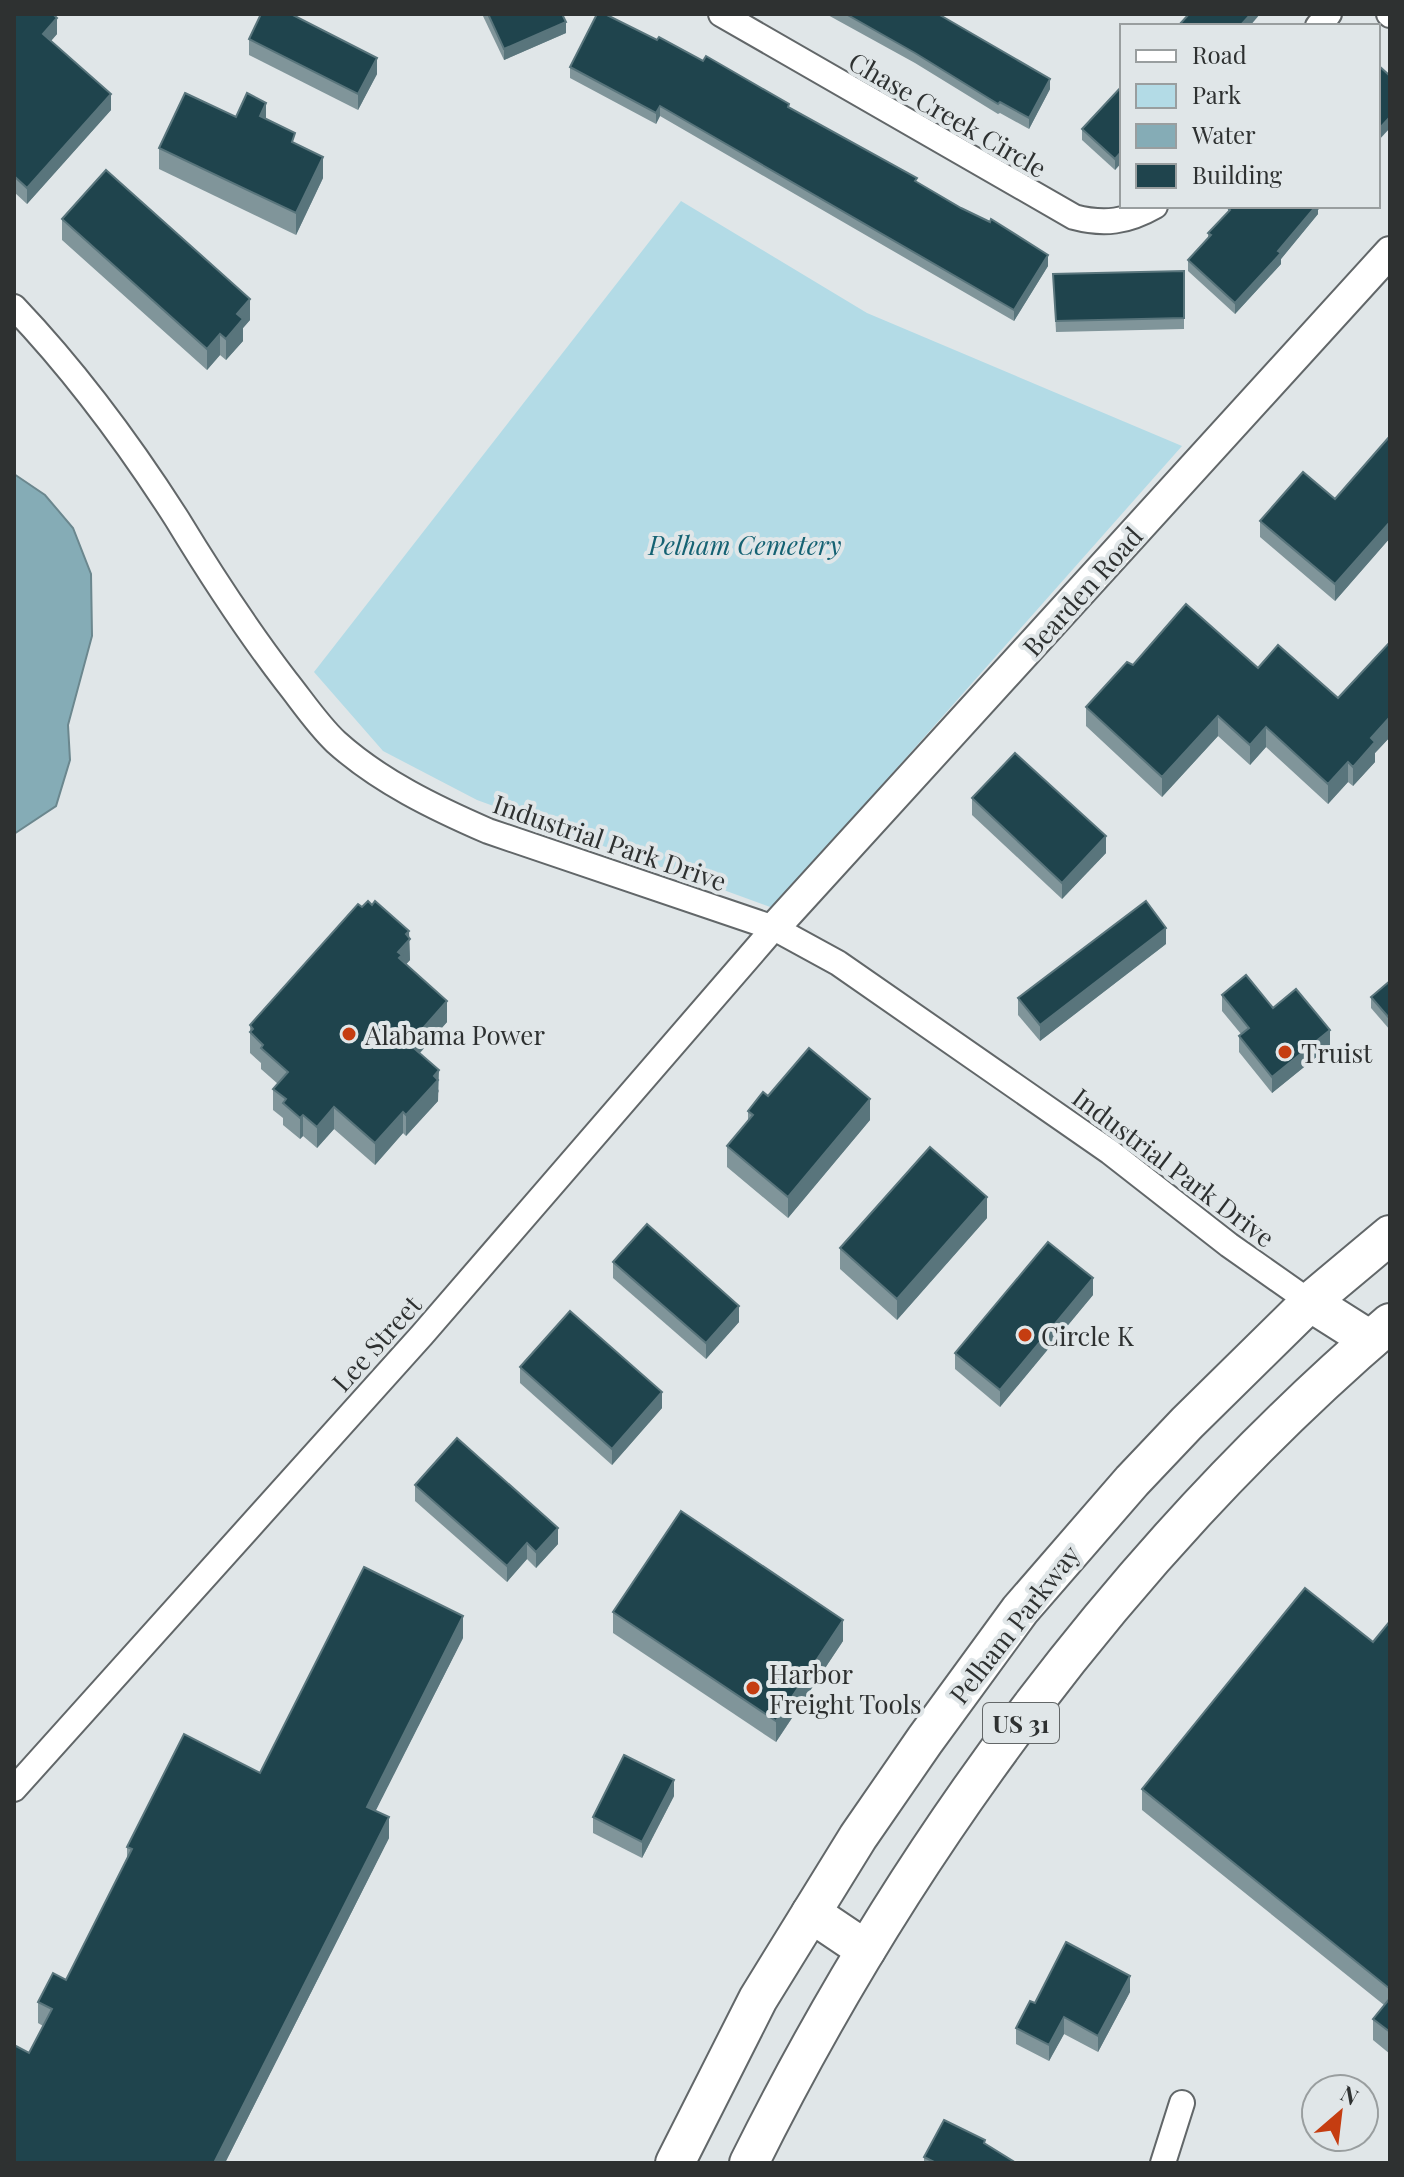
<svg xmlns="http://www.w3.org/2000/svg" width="1404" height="2177" viewBox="0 0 1404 2177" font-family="'Playfair Display',serif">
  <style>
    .green { fill: #b3dbe6 }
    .water { fill: #85acb6; stroke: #6b878e; stroke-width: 2 }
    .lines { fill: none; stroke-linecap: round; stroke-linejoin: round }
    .minor-casing { stroke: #626769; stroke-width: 28 }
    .tertiary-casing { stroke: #626769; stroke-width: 34 }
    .primary-casing { stroke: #626769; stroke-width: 42 }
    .minor { stroke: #fff; stroke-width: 24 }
    .tertiary { stroke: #fff; stroke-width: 30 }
    .primary { stroke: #fff; stroke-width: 38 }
    .wall { fill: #80959a }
    .shaded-wall { fill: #59757c }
    .building { fill: #1f444d; stroke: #59757c; stroke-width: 2 }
    .poi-dot { fill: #c53d11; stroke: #e0e6e8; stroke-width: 3 }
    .labels { text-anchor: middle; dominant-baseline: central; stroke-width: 8; stroke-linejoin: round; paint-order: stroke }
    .shield { fill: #e0e6e8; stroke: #636768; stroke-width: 2 }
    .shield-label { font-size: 24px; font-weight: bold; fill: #2e3131 }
    .street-label { font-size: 26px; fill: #2e3131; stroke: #e0e6e8 }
    .park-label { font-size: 26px; font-style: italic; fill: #156273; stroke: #e0e6e8 }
    .poi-label { font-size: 26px; fill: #2e3131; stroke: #e0e6e8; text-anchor: start }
  </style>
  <rect width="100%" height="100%" fill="#e0e6e8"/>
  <!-- green -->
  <path class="green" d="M 681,201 L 867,313 L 1182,446 L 773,908 L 477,800 L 383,751 L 314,672 Z"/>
  <!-- water -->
  <path class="water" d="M 14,474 L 45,495 L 73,528 L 91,574 L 92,636 L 68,725 L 70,760 L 56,806 L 14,834 Z"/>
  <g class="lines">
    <defs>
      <g id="minor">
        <path d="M 721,14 L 1074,217 C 1104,225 1127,222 1155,206"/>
        <path d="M 1389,14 L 1390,15"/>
        <path d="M 1318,26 L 1329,14"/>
        <path d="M 14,307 C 75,371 129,444 177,519 C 211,575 246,629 286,681 C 302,701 317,724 336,742 C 379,781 435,808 488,831 L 774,928 L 838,963 L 1110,1152 L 1229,1245 L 1310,1302"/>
        <path d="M 14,1789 L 422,1335 L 774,928"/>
        <path d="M 1163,2163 L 1182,2103"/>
      </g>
      <path id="tertiary" d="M 774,928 L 1390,252"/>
      <g id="primary">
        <path d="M 1310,1302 L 1370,1340"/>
        <path d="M 811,1913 L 866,1950"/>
        <path d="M 675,2163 L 758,1999 L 858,1837 L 925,1740 L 1020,1610 L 1132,1481 L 1187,1423 L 1310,1302 L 1390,1235"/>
        <path d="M 749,2163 C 905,1849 1123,1552 1390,1323"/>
      </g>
    </defs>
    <!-- minor casing -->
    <use href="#minor" class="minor-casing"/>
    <!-- tertiary casing -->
    <use href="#tertiary" class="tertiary-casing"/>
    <!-- primary casing -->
    <use href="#primary" class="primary-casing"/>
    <!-- minor -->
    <use href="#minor" class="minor"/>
    <!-- tertiary -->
    <use href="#tertiary" class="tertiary"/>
    <!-- primary -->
    <use href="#primary" class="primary"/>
  </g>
  <!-- wall -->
  <g class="wall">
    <path d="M 14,14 L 57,34 L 51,41 L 111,110 L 27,204 L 14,192 Z"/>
    <path d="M 482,14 L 562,14 L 566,33 L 504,60 Z"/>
    <path d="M 826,14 L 938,14 L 1050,89 L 1029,129 L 1000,113 L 998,114 L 915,63 Z"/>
    <path d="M 249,39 L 377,74 L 358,110 L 249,55 Z"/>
    <path d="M 570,67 L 789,108 L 917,182 L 1048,266 L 1014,321 L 660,116 L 656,124 L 570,78 Z"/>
    <path d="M 1122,86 L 1122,162 L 1115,170 L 1082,140 L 1082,129 Z"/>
    <path d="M 236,117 L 266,119 L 295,144 L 323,178 L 296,235 L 159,169 L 159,148 Z"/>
    <path d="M 1228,208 L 1318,210 L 1318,214 L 1281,259 L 1281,264 L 1235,314 L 1188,271 L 1188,260 L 1208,238 L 1208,233 L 1228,212 Z"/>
    <path d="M 62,219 L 250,320 L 243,328 L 243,341 L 226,360 L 220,355 L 207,370 L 62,240 Z"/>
    <path d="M 1184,271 L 1184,329 L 1056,332 L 1053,274 Z"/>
    <path d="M 1390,436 L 1390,538 L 1335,601 L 1260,537 L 1260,521 L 1335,499 Z"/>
    <path d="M 1390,642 L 1390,737 L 1375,753 L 1375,762 L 1353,786 L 1348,782 L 1328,804 L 1266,747 L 1250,765 L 1218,736 L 1162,797 L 1086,726 L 1086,707 L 1133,665 L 1258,668 L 1338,698 Z"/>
    <path d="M 972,798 L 1106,853 L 1062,899 L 972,815 Z"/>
    <path d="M 409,937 L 410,960 L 406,964 L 447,1022 L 420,1053 L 439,1091 L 438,1093 L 438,1101 L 406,1136 L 403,1133 L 375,1165 L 334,1129 L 317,1148 L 303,1136 L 300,1139 L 283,1125 L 283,1118 L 273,1110 L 273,1089 L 278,1084 L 261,1069 L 261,1063 L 250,1053 L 250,1025 Z"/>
    <path d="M 1166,944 L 1040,1041 L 1018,1015 L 1018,998 Z"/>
    <path d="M 1390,981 L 1390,1030 L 1371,1008 L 1371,997 Z"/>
    <path d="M 1222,995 L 1273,1008 L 1330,1046 L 1272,1093 L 1239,1052 L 1239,1036 L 1241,1034 L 1222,1011 Z"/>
    <path d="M 768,1096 L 870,1120 L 788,1218 L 727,1167 L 727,1146 L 748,1121 L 748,1111 Z"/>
    <path d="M 987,1218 L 897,1320 L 840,1269 L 840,1248 Z"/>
    <path d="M 613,1262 L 739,1322 L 706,1359 L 613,1278 Z"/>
    <path d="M 1093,1295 L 1000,1407 L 955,1369 L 955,1353 Z"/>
    <path d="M 520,1367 L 662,1408 L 612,1465 L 520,1383 Z"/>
    <path d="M 415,1485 L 558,1544 L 536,1568 L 527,1559 L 507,1582 L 415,1501 Z"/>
    <path d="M 613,1612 L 843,1641 L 776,1742 L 613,1633 Z"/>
    <path d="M 1390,1621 L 1390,2054 L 1373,2040 L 1373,2019 L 1384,2005 L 1142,1810 L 1142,1789 L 1373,1642 Z"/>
    <path d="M 463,1638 L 375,1811 L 389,1838 L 225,2163 L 14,2163 L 29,2053 L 43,2026 L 38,2023 L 38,2002 L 66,1980 L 127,1860 L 127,1847 L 260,1773 Z"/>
    <path d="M 674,1796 L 642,1858 L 593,1833 L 593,1817 Z"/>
    <path d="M 1130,1992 L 1098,2052 L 1064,2034 L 1049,2061 L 1016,2044 L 1016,2028 L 1035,2003 Z"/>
    <path d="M 985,2144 L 1016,2163 L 924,2163 L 924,2157 Z"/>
  </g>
  <!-- shaded-wall -->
  <g class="shaded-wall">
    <path d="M 1251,14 L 1260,14 L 1250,26 L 1240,26 Z"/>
    <path d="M 57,18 L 57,34 L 43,50 L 43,34 Z"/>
    <path d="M 566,22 L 566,33 L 504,60 L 504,49 Z"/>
    <path d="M 377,58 L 377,74 L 358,110 L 358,94 Z"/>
    <path d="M 1050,79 L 1050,89 L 1029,129 L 1029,118 Z"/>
    <path d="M 111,94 L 111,110 L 27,204 L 27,188 Z"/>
    <path d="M 266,103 L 266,124 L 260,116 Z"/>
    <path d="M 660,106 L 660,116 L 656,124 L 656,113 Z"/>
    <path d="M 1390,117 L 1390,128 L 1378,141 L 1378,130 Z"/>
    <path d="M 1122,151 L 1122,162 L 1115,170 L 1115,159 Z"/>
    <path d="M 323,157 L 323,178 L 296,235 L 296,213 Z"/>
    <path d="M 1316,206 L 1322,206 L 1318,210 L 1318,214 L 1281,259 L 1281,264 L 1235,314 L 1235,303 Z"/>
    <path d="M 1048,255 L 1048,266 L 1014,321 L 1014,310 Z"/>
    <path d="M 250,299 L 250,320 L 243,328 L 243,341 L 226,360 L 226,339 L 237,314 Z"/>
    <path d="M 220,334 L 220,355 L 207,370 L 207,349 Z"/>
    <path d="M 1390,522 L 1390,538 L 1335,601 L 1335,584 Z"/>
    <path d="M 1218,716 L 1218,736 L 1162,797 L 1162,777 Z"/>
    <path d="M 1390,717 L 1390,737 L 1375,753 L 1375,762 L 1353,786 L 1353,767 L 1371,738 Z"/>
    <path d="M 1266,727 L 1266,747 L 1250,765 L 1250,745 Z"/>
    <path d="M 1348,762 L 1348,782 L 1328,804 L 1328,784 Z"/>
    <path d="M 1106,836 L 1106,853 L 1062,899 L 1062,883 Z"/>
    <path d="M 1166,928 L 1166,944 L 1040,1041 L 1040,1025 Z"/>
    <path d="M 409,931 L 410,960 L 402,969 L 398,952 L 406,934 Z"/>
    <path d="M 447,1001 L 447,1022 L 409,1065 L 409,1044 Z"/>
    <path d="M 1330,1030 L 1330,1046 L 1272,1093 L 1272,1077 Z"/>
    <path d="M 439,1070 L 438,1101 L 406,1136 L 406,1115 Z"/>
    <path d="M 870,1099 L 870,1120 L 788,1218 L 788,1197 Z"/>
    <path d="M 334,1107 L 334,1129 L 317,1148 L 317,1127 Z"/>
    <path d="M 403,1112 L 403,1133 L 375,1165 L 375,1143 Z"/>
    <path d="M 303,1115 L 303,1136 L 300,1139 L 300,1118 Z"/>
    <path d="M 987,1197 L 987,1218 L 897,1320 L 897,1299 Z"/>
    <path d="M 1093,1278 L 1093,1295 L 1000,1407 L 1000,1390 Z"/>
    <path d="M 739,1306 L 739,1322 L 706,1359 L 706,1343 Z"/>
    <path d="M 662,1392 L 662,1408 L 612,1465 L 612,1449 Z"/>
    <path d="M 558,1528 L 558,1544 L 536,1568 L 536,1552 Z"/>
    <path d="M 527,1543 L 527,1559 L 507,1582 L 507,1566 Z"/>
    <path d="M 463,1616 L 463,1638 L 367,1828 L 367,1807 Z"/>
    <path d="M 843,1620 L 843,1641 L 776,1742 L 776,1721 Z"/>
    <path d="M 674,1780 L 674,1796 L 642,1858 L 642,1842 Z"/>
    <path d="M 389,1817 L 389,1838 L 225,2163 L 214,2163 Z"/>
    <path d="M 1130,1976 L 1130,1992 L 1098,2052 L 1098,2036 Z"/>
    <path d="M 1064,2017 L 1064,2034 L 1049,2061 L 1049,2045 Z"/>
  </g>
  <!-- building -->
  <g class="building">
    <path d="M 14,14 L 53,14 L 57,18 L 43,34 L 111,94 L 27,188 L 14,176 Z"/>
    <path d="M 261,14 L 291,14 L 377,58 L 358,94 L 249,39 Z"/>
    <path d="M 488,14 L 562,14 L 566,22 L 504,49 Z"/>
    <path d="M 597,14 L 605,14 L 657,40 L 659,37 L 703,61 L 706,56 L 789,104 L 788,107 L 917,178 L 915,181 L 961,208 L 990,222 L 991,219 L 1048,255 L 1014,310 L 660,106 L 656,113 L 570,67 Z"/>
    <path d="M 846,14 L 938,14 L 1050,79 L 1029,118 L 1000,102 L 998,104 L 915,53 Z"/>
    <path d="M 1189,14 L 1251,14 L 1240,26 L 1178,26 Z"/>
    <path d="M 1378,65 L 1390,76 L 1390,117 L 1378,130 Z"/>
    <path d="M 1122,86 L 1122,151 L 1115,159 L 1082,129 Z"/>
    <path d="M 185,93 L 236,117 L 247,93 L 266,103 L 260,116 L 295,133 L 292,142 L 323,157 L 296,213 L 159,148 Z"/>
    <path d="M 106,170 L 250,299 L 237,314 L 243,319 L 226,339 L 220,334 L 207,349 L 62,219 Z"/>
    <path d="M 1229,206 L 1316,206 L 1278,251 L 1281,253 L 1235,303 L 1188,260 L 1211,235 L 1208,233 L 1230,210 L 1228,208 Z"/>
    <path d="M 1184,271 L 1184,318 L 1056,321 L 1053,274 Z"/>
    <path d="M 1390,436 L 1390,522 L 1335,584 L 1260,521 L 1303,472 L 1335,499 Z"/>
    <path d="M 1186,604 L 1258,668 L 1278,645 L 1338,698 L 1390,642 L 1390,717 L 1371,738 L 1375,742 L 1353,767 L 1348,762 L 1328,784 L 1266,727 L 1250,745 L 1218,716 L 1162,777 L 1086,707 L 1127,662 L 1133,665 Z"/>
    <path d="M 1015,753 L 1106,836 L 1062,883 L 972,798 Z"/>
    <path d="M 368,901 L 372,905 L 375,901 L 409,931 L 406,934 L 410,939 L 398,952 L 402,955 L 399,958 L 447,1001 L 409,1044 L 439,1070 L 434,1076 L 438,1080 L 406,1115 L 403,1112 L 375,1143 L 334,1107 L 317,1127 L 303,1115 L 300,1118 L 283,1103 L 286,1099 L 273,1089 L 288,1072 L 261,1048 L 263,1045 L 250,1032 L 253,1029 L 250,1025 L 358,904 L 362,907 Z"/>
    <path d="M 1146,901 L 1166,928 L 1040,1025 L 1018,998 Z"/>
    <path d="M 1246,975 L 1273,1008 L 1296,989 L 1330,1030 L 1272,1077 L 1239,1036 L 1249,1028 L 1222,995 Z"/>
    <path d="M 1390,981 L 1390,1019 L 1371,997 Z"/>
    <path d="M 809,1048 L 870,1099 L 788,1197 L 727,1146 L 753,1115 L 748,1111 L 763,1092 L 768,1096 Z"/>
    <path d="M 930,1147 L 987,1197 L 897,1299 L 840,1248 Z"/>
    <path d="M 647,1224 L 739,1306 L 706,1343 L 613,1262 Z"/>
    <path d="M 1048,1242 L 1093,1278 L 1000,1390 L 955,1353 Z"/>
    <path d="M 570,1311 L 662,1392 L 612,1449 L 520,1367 Z"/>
    <path d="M 457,1438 L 558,1528 L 536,1552 L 527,1543 L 507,1566 L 415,1485 Z"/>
    <path d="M 681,1511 L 843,1620 L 776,1721 L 613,1612 Z"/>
    <path d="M 364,1567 L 463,1616 L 367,1807 L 389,1817 L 214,2163 L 14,2163 L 14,2045 L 29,2053 L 52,2009 L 38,2002 L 53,1973 L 66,1980 L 132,1849 L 127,1847 L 184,1734 L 260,1773 Z"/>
    <path d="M 1305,1588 L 1373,1642 L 1390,1621 L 1390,1989 L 1142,1789 Z"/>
    <path d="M 624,1755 L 674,1780 L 642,1842 L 593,1817 Z"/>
    <path d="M 1066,1942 L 1130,1976 L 1098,2036 L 1064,2017 L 1049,2045 L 1016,2028 L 1030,2001 L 1035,2003 Z"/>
    <path d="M 1390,1998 L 1390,2032 L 1373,2019 Z"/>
    <path d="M 944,2120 L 985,2140 L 984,2143 L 1016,2163 L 936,2163 L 924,2157 Z"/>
  </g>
  <!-- markers -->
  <g class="poi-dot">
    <circle cx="349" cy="1034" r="8"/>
    <circle cx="1285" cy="1052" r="8"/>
    <circle cx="1025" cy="1335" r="8"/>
    <circle cx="753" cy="1688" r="8"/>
  </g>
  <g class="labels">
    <!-- shield labels -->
    <rect class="shield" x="983" y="1703" width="76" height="40" rx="6"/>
    <g class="shield-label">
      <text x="1021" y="1723">US 31</text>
    </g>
    <!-- street labels -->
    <g class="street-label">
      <text transform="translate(948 114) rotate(30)">Chase Creek Circle</text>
      <text transform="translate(1082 591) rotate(-48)">Bearden Road</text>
      <text transform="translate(610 842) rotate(19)">Industrial Park Drive</text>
      <text transform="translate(1174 1167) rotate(37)">Industrial Park Drive</text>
      <text transform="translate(376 1343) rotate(-48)">Lee Street</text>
      <text transform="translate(1014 1624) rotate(-52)">Pelham Parkway</text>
    </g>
    <!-- park labels -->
    <g class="park-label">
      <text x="745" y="544">Pelham Cemetery</text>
    </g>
    <!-- poi labels -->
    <g class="poi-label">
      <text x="365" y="1034">Alabama Power</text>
      <text x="1301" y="1052">Truist</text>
      <text x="1041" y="1335">Circle K</text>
      <text x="769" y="1673">Harbor<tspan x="769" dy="30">Freight Tools</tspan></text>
    </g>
  </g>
  <!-- border -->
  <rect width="1404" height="2177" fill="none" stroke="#2e3131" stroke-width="32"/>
  <!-- legend -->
  <rect x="1120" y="24" width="260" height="184" fill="#e0e6e8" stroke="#999e9f" stroke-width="2"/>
  <rect x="1136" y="50" width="40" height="12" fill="#ffffff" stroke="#999e9f" stroke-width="2"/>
  <text x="1192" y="64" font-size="24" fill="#2e3131">Road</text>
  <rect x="1136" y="84" width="40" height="24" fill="#b3dbe6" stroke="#999e9f" stroke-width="2"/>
  <text x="1192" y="104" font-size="24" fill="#2e3131">Park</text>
  <rect x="1136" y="124" width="40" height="24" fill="#85acb6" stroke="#999e9f" stroke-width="2"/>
  <text x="1192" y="144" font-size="24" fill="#2e3131">Water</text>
  <rect x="1136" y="164" width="40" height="24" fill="#1f444d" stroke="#999e9f" stroke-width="2"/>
  <text x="1192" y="184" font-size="24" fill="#2e3131">Building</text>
  <!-- north arrow -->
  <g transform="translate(1340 2113) rotate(28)"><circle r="38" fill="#e0e6e8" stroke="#999e9f" stroke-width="2"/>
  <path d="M0-6L14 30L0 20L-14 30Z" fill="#c53d11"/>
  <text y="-12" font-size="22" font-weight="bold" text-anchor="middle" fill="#2e3131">N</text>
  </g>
</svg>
